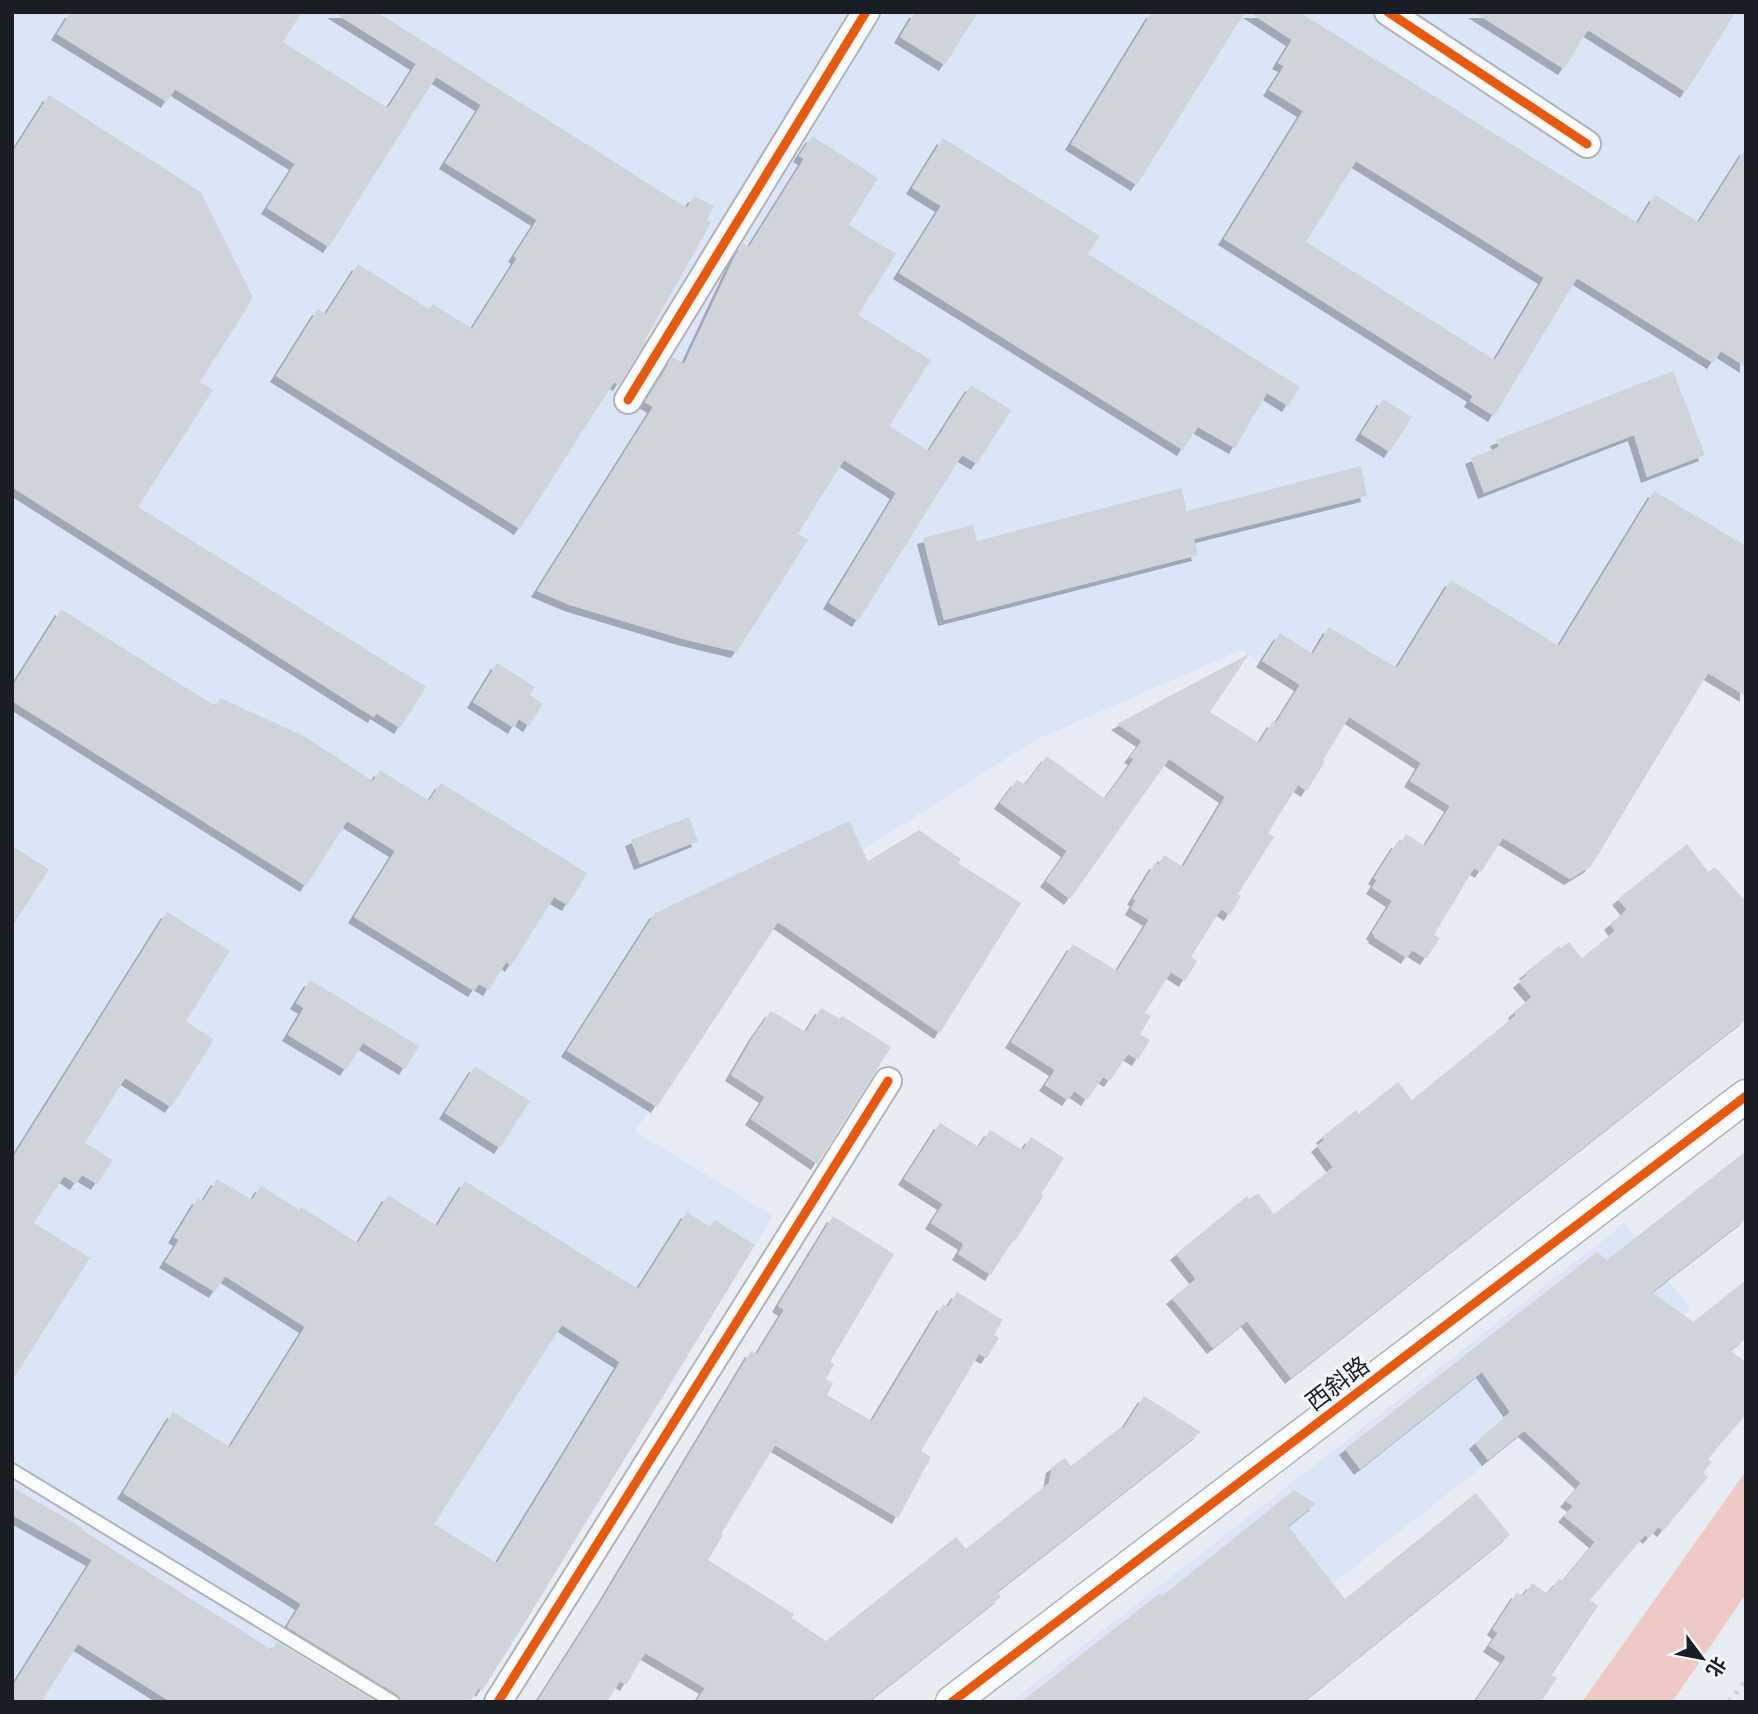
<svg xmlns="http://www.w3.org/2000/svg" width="1758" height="1714" viewBox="0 0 1758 1714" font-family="'Titillium Web','Noto Sans SC',sans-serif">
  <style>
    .built { fill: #dae5f8 }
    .green { fill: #efc9c4 }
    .building { fill: #cfd4db; fill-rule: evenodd; filter: url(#shadow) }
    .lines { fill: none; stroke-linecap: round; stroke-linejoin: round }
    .service-casing { stroke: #afb4bc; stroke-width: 16 }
    .minor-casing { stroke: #afb4bc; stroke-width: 30 }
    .tertiary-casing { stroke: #afb4bc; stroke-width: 35 }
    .service { stroke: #fbfcfe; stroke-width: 12 }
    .minor { stroke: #fbfcfe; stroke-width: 26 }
    .tertiary { stroke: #fbfcfe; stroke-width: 32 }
    .rail { stroke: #d1d2d6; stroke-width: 5; stroke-dasharray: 3.5 7; stroke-linecap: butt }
    .cycleway-casing { stroke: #f5f8fc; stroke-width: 13 }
    .cycleway { stroke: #e8590c; stroke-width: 9 }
    .labels { text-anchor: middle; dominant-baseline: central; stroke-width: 6; stroke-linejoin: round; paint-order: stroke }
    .street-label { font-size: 24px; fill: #191d24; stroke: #f5f8fc }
  </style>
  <defs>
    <filter id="shadow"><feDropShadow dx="-6" dy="6" stdDeviation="0" flood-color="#0004"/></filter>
  </defs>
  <rect width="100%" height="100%" fill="#e7ecf5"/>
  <!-- built -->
  <g class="built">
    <path d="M 12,12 L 1746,12 L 1746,605 L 1590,869 L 1241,650 L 1037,739 L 803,888 L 635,1131 L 773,1216 L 468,1702 L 12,1702 Z"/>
    <path d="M 1625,1223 L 1690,1309 L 1556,1467 L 1520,1437 L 1182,1702 L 1011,1702 Z"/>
  </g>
  <!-- green -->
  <path class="green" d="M 1746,1471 L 1746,1594 L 1672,1702 L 1582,1702 Z"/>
  <!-- building -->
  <g class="building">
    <path d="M 71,12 L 302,12 L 283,42 L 388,108 L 416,64 L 333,12 L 377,12 L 687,208 L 694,196 L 714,206 L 707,220 L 711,223 L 645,340 L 646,341 L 619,385 L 614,382 L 520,529 L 276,376 L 318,309 L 326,314 L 358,264 L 429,309 L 433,304 L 472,329 L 517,258 L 514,256 L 537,220 L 445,163 L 481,105 L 436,77 L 329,247 L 267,208 L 295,164 L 175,89 L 167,102 L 57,34 Z"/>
    <path d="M 915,12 L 978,12 L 945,65 L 900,37 Z"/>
    <path d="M 1152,12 L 1245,12 L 1137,185 L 1071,144 Z"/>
    <path d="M 1249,12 L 1299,12 L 1638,223 L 1655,195 L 1699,222 L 1746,148 L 1746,367 L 1721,351 L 1713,363 L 1577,278 L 1494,416 L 1470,401 L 1473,396 L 1224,239 L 1303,111 L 1269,90 L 1284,66 L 1278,63 L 1292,40 ZM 1356,161 L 1544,278 L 1495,360 L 1306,242 Z"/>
    <path d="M 1474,12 L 1736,12 L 1686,92 L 1588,30 L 1564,69 Z"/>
    <path d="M 49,95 L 201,192 L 253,298 L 200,382 L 213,390 L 138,507 L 426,687 L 400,728 L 376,713 L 374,717 L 359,708 L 12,487 L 12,153 Z"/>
    <path d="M 812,136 L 878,178 L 849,225 L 896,254 L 858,315 L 931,360 L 889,426 L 929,451 L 971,385 L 1011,410 L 977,464 L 962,455 L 858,621 L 829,603 L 896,493 L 844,460 L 798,534 L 808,540 L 737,652 L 683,639 L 570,605 L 537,591 L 653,407 L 645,402 L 673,357 L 684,364 L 734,258 L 743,243 L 749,247 L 804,159 L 799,156 Z"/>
    <path d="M 943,138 L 1100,236 L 1088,254 L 1300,387 L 1288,406 L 1267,393 L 1235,448 L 1198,427 L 1183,450 L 899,273 L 941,206 L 912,188 Z"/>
    <path d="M 1673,371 L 1705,455 L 1647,477 L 1634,435 L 1484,493 L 1471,458 L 1499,447 L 1496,440 Z"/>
    <path d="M 1383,399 L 1412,417 L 1390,452 L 1361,434 Z"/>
    <path d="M 1361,466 L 1367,496 L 1194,539 L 1198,555 L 944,620 L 923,538 L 973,525 L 977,541 L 1181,488 L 1187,511 Z"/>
    <path d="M 1654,491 L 1746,546 L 1746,696 L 1708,673 L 1591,866 L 1570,879 L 1503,838 L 1481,872 L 1474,868 L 1434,935 L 1440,938 L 1426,959 L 1412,950 L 1407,958 L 1374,937 L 1375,936 L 1372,933 L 1392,901 L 1372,888 L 1377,880 L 1374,878 L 1397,842 L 1400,843 L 1406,834 L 1425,846 L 1450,806 L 1410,781 L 1421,763 L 1349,717 L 1323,760 L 1325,761 L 1307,791 L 1298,785 L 1268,833 L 1274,837 L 1238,894 L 1241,896 L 1230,915 L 1221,909 L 1191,957 L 1197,961 L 1185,981 L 1171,972 L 1145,1013 L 1151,1016 L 1140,1034 L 1150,1040 L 1138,1060 L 1128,1054 L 1110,1081 L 1103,1077 L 1087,1100 L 1074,1091 L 1068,1100 L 1045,1085 L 1055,1070 L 1011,1042 L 1073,944 L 1117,971 L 1149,920 L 1131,909 L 1136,900 L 1133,899 L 1155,863 L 1158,865 L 1164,855 L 1183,867 L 1225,797 L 1169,759 L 1070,899 L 1046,881 L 1067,851 L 1000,803 L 1017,780 L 1025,785 L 1047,756 L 1105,799 L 1134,759 L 1130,757 L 1142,741 L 1117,724 L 1249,654 L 1210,712 L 1259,743 L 1273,721 L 1276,723 L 1300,685 L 1262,661 L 1280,633 L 1313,654 L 1329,627 L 1397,668 L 1451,580 L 1559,646 Z"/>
    <path d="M 61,609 L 215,706 L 220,698 L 304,736 L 373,781 L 380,770 L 429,801 L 441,783 L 587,873 L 568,905 L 554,897 L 511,966 L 506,962 L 489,990 L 479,984 L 474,991 L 354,917 L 395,851 L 347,821 L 306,886 L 12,701 L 12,687 Z"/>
    <path d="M 497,663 L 535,687 L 530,695 L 543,704 L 529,726 L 519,719 L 514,728 L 473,702 Z"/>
    <path d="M 689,817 L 698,841 L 640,864 L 631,840 Z"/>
    <path d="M 849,821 L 868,861 L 919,830 L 961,859 L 958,863 L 1021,903 L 940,1033 L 778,922 L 657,1107 L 567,1051 L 655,913 Z"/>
    <path d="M 1687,844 L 1708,872 L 1715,867 L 1746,902 L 1746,1019 L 1291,1378 L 1247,1321 L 1213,1348 L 1172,1298 L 1196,1279 L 1176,1254 L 1247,1196 L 1249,1199 L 1258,1193 L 1274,1214 L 1316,1181 L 1333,1167 L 1317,1146 L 1324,1140 L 1322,1137 L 1356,1110 L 1358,1114 L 1398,1082 L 1412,1100 L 1516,1015 L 1514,1012 L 1532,997 L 1519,982 L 1527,975 L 1525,973 L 1559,946 L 1561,948 L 1569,942 L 1582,958 L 1615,931 L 1610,924 L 1627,910 L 1618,899 Z"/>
    <path d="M 12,846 L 49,869 L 12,927 Z"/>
    <path d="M 167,912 L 230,951 L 186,1021 L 214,1040 L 171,1107 L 125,1078 L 85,1143 L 113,1160 L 97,1184 L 82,1175 L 76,1184 L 64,1176 L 34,1223 L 90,1258 L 12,1381 L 12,1159 Z"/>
    <path d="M 310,980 L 419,1046 L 405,1069 L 363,1043 L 346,1070 L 288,1035 L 304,1008 L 296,1003 Z"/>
    <path d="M 821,1008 L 840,1019 L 842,1016 L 891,1047 L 817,1164 L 751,1119 L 765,1097 L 731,1075 L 753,1037 L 771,1011 L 806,1032 Z"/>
    <path d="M 475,1066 L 530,1101 L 500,1148 L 445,1113 Z"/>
    <path d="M 940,1123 L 979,1147 L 990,1130 L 1023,1150 L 1031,1137 L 1064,1158 L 1041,1194 L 1044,1195 L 1015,1241 L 1013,1240 L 991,1275 L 958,1254 L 964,1244 L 931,1223 L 943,1204 L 904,1179 Z"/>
    <path d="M 1746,1151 L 1746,1219 L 1652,1292 L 1693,1322 L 1746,1280 L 1746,1338 L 1730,1351 L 1746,1362 L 1746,1414 L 1708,1459 L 1712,1462 L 1703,1473 L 1708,1477 L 1663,1531 L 1658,1527 L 1649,1538 L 1645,1535 L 1590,1600 L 1598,1606 L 1552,1675 L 1557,1678 L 1541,1702 L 1475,1702 L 1506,1657 L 1489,1646 L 1498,1633 L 1493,1629 L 1517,1592 L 1523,1596 L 1532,1583 L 1548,1594 L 1559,1579 L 1563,1581 L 1595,1542 L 1564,1516 L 1573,1506 L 1566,1501 L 1581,1483 L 1524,1431 L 1488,1460 L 1475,1443 L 1510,1412 L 1482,1372 L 1360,1469 L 1345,1449 L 1597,1252 L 1607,1260 Z"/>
    <path d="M 217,1179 L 252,1200 L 261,1186 L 299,1210 L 301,1207 L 358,1243 L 388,1195 L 437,1226 L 465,1181 L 638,1289 L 687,1212 L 710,1227 L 715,1220 L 755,1245 L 524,1624 L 482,1691 L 479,1688 L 470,1702 L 402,1702 L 398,1695 L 287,1627 L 301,1604 L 123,1493 L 173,1412 L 230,1447 L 305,1327 L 225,1276 L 215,1292 L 165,1262 L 179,1240 L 174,1237 L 198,1198 L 203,1201 ZM 562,1325 L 620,1362 L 497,1563 L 434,1524 Z"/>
    <path d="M 833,1216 L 894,1254 L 830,1362 L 834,1364 L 826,1379 L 833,1383 L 827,1395 L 872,1421 L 943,1304 L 948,1307 L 957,1292 L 1003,1320 L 994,1335 L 999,1338 L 987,1358 L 979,1354 L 921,1451 L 931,1457 L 898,1518 L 775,1445 L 721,1534 L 723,1535 L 708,1560 L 794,1614 L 792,1618 L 826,1641 L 956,1537 L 966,1549 L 1049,1483 L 1052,1467 L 1065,1458 L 1071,1466 L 1121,1427 L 1123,1429 L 1144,1396 L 1201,1432 L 997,1592 L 1001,1597 L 868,1702 L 696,1702 L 705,1688 L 645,1653 L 626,1685 L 620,1681 L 607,1702 L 537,1702 L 602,1600 L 751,1351 L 757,1354 L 784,1310 L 778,1306 Z"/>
    <path d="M 12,1487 L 83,1528 L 82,1530 L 272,1650 L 277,1642 L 376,1702 L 171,1702 L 78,1644 L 41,1702 L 12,1702 L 12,1687 L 92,1560 L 12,1515 Z"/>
    <path d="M 1294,1490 L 1316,1504 L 1288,1526 L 1345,1599 L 1476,1493 L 1510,1535 L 1303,1702 L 1021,1702 L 1160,1593 L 1162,1596 Z"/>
  </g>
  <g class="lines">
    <defs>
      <path id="service" d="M 12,1470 L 393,1702"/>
      <g id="minor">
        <path d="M 1388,12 L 1587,144"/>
        <path d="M 628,400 L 866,12"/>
        <path d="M 498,1702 L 888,1081"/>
      </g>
      <path id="tertiary" d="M 952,1702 L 1746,1096"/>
    </defs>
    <!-- service casing -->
    <use href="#service" class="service-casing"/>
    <!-- minor casing -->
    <use href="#minor" class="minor-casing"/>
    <!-- tertiary casing -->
    <use href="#tertiary" class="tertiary-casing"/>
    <!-- service -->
    <use href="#service" class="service"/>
    <!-- minor -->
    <use href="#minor" class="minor"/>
    <!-- tertiary -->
    <use href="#tertiary" class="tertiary"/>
    <!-- rail -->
    <path class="rail" d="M 1729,1702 L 1746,1680"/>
    <defs>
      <g id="cycleway">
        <path d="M 1388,12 L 1587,144"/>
        <path d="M 628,400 L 866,12"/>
        <path d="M 498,1702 L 888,1081"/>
        <path d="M 952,1702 L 1746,1096"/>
      </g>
    </defs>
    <!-- cycleway casing -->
    <use href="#cycleway" class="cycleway-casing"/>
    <!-- cycleway -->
    <use href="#cycleway" class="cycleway"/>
  </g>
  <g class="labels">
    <!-- street labels -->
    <g class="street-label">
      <text transform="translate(1337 1383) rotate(-37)">西斜路</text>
    </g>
  </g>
  <!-- border -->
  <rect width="1758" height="1714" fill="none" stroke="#191d24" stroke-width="28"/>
  <!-- north arrow -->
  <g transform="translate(1702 1658) rotate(122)" stroke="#f5f8fc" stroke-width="5" paint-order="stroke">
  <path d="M0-5L12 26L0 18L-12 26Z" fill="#191d24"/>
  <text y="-10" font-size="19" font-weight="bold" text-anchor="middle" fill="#191d24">北</text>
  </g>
</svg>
